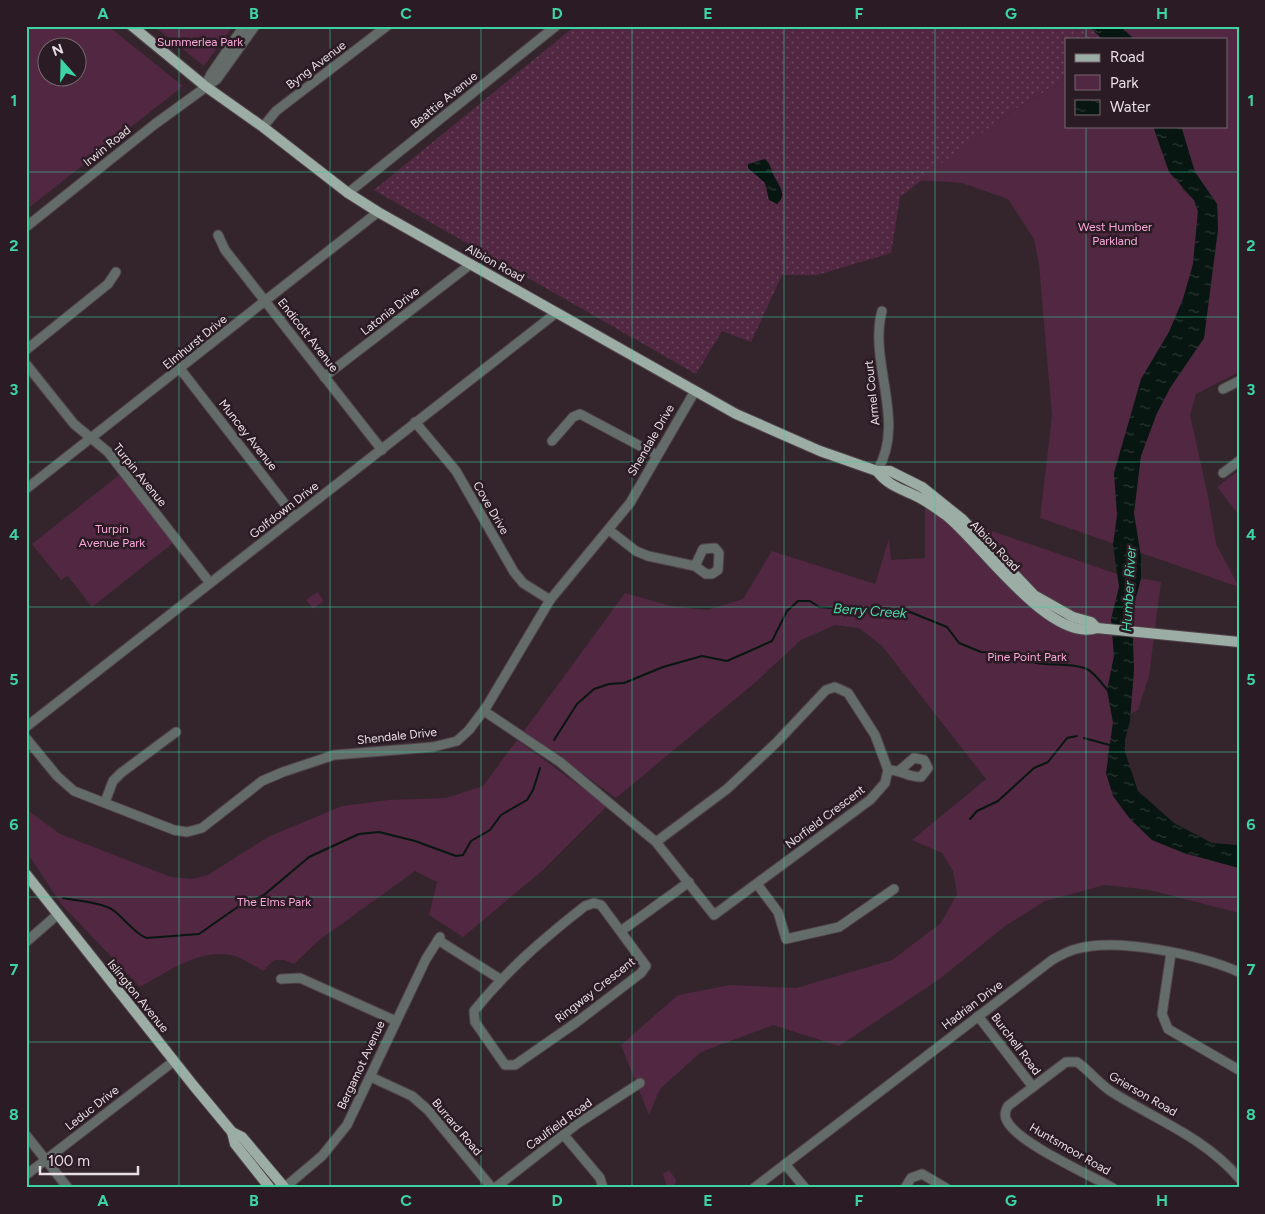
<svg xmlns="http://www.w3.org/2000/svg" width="1265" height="1214" viewBox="0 0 1265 1214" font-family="Figtree,sans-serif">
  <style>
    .grass { fill: url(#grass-dots) }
    .green { fill: #512741; fill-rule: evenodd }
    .water { fill: url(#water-ripples) }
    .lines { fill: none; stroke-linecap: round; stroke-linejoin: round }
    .stream { stroke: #081611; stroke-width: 2 }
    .minor-casing { stroke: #51434a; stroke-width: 11 }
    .major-casing { stroke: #51434a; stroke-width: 12 }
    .minor { stroke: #636c68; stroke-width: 9 }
    .major { stroke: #9bada5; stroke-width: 10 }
    .grid { fill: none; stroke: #3dd4a3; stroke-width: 1; stroke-opacity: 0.55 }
    .labels { text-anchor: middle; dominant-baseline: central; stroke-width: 5; stroke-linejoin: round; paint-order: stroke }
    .park-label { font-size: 12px; fill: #faa8d8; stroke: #2a1b24 }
    .street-label { font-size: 12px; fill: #e8dee3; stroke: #2a1b24 }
    .water-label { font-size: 14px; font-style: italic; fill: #4cddac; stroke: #2a1b24 }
    .neatline { fill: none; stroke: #3dd4a3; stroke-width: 2 }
    .grid-label { font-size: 16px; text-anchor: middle; font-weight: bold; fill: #3dd4a3 }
  </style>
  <defs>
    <pattern id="grass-dots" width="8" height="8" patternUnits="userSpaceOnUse" patternTransform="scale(1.25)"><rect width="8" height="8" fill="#512741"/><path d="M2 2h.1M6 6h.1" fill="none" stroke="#6a465c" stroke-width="1.8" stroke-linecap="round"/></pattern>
    <pattern id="water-ripples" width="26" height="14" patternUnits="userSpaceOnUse" patternTransform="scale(1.25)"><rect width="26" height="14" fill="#081611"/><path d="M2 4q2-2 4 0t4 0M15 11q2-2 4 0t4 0" fill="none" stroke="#2c3734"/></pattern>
  </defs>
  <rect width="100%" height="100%" fill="#34252d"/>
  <!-- grass -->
  <path class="grass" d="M 575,26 L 1089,26 L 1102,39 L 1066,39 L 1066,79 L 1006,115 L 900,197 L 891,253 L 817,275 L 782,275 L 751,342 L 722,331 L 696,374 L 374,190 Z"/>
  <!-- green -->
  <g class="green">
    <path d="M 26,26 L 108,26 L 183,86 L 26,210 ZM 48,48 L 78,48 L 78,78 L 48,78 Z"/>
    <path d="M 154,26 L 233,26 L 204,66 Z"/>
    <path d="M 1120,26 L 1239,26 L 1239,372 L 1196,394 L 1190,415 L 1208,496 L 1216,544 L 1239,587 L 1040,518 L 1052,416 L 1039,264 L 1034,239 L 1008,199 L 962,183 L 919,180 L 1006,115 L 1066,79 L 1066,126 L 1167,126 L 1182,189 L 1194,200 L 1198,211 L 1193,264 L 1183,299 L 1169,332 L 1141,379 L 1157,413 L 1170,388 L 1204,338 L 1218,229 L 1217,204 L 1195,173 L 1181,126 L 1226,126 L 1226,39 L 1130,39 L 1132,37 Z"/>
    <path d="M 1239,470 L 1239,515 L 1217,487 Z"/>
    <path d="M 119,475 L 173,543 L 92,607 L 68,576 L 61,580 L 32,544 Z"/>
    <path d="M 925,508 L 1117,574 L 1161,582 L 1149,676 L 1138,710 L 1113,723 L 1107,758 L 1152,840 L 1184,853 L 1239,868 L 1239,913 L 1150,890 L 1105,885 L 1045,901 L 1005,926 L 941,978 L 839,1046 L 773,1025 L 701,1052 L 660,1089 L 649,1115 L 621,1045 L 678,995 L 730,985 L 796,988 L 892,960 L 941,923 L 957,894 L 953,871 L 942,853 L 912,840 L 986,779 L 882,646 L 859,628 L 835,625 L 801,640 L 757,681 L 616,798 L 524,731 L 625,593 L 671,606 L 707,610 L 743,599 L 772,551 L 875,584 L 889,539 L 891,560 L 925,558 Z"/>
    <path d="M 317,592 L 324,601 L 313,609 L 306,600 Z"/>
    <path d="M 517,740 L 607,806 L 543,870 L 463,937 L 429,915 L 437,882 L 415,871 L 318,941 L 294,964 L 284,960 L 274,960 L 263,971 C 254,966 242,957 231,955 C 199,949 167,972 140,987 L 62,905 L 26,851 L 26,809 L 60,834 L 171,877 L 193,879 L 208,875 L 268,837 L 342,806 L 389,800 L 446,798 L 483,786 Z"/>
    <path d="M 669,1170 L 676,1180 L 675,1184 L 672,1188 L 667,1188 L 663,1174 Z"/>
  </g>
  <!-- water -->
  <g class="water">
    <path d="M 1089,26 L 1120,26 L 1134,39 L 1102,39 Z"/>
    <path d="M 1153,126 L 1181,126 L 1195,172 L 1217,204 L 1218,229 L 1204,338 L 1170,388 L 1157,413 L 1141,456 L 1134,513 L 1141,557 L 1141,579 L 1132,612 L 1134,670 L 1130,721 L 1125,740 L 1125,752 L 1138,791 L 1174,823 L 1212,843 L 1239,845 L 1239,868 L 1184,853 L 1152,840 L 1130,819 L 1113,796 L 1106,773 L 1113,723 L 1107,690 L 1114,656 L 1111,619 L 1119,587 L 1113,545 L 1117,515 L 1114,473 L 1141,379 L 1169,332 L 1183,299 L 1193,264 L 1198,211 L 1194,200 L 1169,172 Z"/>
    <path d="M 765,159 C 771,164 771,170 774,176 C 779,186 788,195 777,204 L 769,200 L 765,183 L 748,168 L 748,164 Z"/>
  </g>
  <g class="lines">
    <!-- stream -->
    <g class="stream">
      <path d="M 1084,738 L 1113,746"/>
      <path d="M 554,740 L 577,704 L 594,689 L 609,684 L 624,683 L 663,667 L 702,656 L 727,661 L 772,641 L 787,611 L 798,601 L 810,601 L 819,607 L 874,611 L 905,610 L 947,627 L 959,643 L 981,652 L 1016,653 C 1037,672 1063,659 1087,669 C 1095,673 1103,685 1109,692"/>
      <path d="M 970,819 L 977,811 L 998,801 L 1034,768 L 1048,762 L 1067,738 L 1077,736"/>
      <path d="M 63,898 C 77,901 101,902 113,910 C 123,917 137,936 147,938 L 199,934 L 239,906 L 264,895 L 309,857 L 359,834 L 379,832 L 415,841 L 456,856 L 463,855 L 471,841 L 490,830 L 501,815 L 527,800 L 533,790 L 540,768"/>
    </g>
    <defs>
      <g id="minor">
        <path d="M 205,86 L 211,74 L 244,26"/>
        <path d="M 263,127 L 276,111 L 387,26"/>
        <path d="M 348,193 L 556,26"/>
        <path d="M 26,227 L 155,124 L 217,79 L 255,26"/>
        <path d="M 218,235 L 225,250 L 382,450"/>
        <path d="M 26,350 L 108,284 L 116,272"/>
        <path d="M 26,364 L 74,424 L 108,452 L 210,583"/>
        <path d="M 181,370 L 295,517"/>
        <path d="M 324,377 L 471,264"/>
        <path d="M 1223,389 L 1239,381"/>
        <path d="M 415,422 L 456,471 L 514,572 L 523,583 L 550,600"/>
        <path d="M 552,441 L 573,417 L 580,414 L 657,455"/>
        <path d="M 877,471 C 907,422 868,362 882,311"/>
        <path d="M 1223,473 L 1239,461"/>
        <path d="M 26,489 L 378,212"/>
        <path d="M 609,530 L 636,551 L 648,556 L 695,566 L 706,574 L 712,574 L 718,570 L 719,553 L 715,548 L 703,549 L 695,566"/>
        <path d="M 484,711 L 560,762 L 656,842 L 714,915 L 870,800 L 885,783 L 888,770 L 875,735 L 848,693 L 835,687 L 826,690 L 776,743 L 727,789 L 656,842"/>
        <path d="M 26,727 L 556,313"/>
        <path d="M 26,738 L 57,776 L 74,791 L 174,830 L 187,832 L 202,828 L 262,781 L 283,772 L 334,755 L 433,747 L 457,741 L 469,730 L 487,706 L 550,600 L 630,503 L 695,391"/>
        <path d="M 888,770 C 901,770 908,777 921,777 L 928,768 L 924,760 L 914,758 L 900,770"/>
        <path d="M 105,802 L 113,781 L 121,773 L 176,732"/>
        <path d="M 757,884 L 778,912 L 786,939 L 839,927 L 894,889"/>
        <path d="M 594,903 L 601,905 L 646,966 L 641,973 L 577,1022 L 515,1065 L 505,1065 L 475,1022 L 474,1011 C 508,969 543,939 585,906 Z"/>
        <path d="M 621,931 L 689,882"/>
        <path d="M 438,940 L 500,979"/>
        <path d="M 26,942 L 57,915"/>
        <path d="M 1171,953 L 1162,1014 L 1168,1029 L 1239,1070"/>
        <path d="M 281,979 L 300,978 L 396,1021"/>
        <path d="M 978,1016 L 1033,1087"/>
        <path d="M 371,1077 L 412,1096 L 428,1110 L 492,1188"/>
        <path d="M 563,1134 L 600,1178 L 603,1188"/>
        <path d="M 26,1135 L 68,1188"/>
        <path d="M 785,1164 L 805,1188"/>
        <path d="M 26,1175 L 174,1061"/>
        <path d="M 284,1188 L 322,1156 L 347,1125 L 426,959 L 440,937"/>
        <path d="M 495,1188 L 577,1124 L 640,1083"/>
        <path d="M 754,1188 L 1052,960 C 1059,956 1068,951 1076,949 C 1118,937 1200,955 1239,972"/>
        <path d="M 905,1188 L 911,1178 L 922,1174 L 946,1188"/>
        <path d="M 1113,1188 C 1090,1175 1018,1143 1007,1121 C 1004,1116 1005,1111 1008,1106 L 1066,1062 L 1077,1062 C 1090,1071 1099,1084 1112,1092 C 1156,1120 1204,1137 1239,1178"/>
      </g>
      <g id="major">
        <path d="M 132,26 L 205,86 L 263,127 L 348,193 L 378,212 L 736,414 L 820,451 L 877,471 L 890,471 L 922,487 L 962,519 L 1034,595 L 1073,617 L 1091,622 L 1097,628"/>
        <path d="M 877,471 C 888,486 902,489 918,497 C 928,502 937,509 947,516 C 980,542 1050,644 1097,628 L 1239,642"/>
        <path d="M 26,874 L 193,1085 L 232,1132 L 242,1137 L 285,1188"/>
        <path d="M 232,1132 L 235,1144 L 270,1188"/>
      </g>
    </defs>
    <!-- minor casing -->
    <use href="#minor" class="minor-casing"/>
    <!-- major casing -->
    <use href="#major" class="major-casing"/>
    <!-- minor -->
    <use href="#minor" class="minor"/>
    <!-- major -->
    <use href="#major" class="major"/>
  </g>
  <!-- grid -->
  <path class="grid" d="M 179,26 L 179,1188M 330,26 L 330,1188M 481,26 L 481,1188M 632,26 L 632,1188M 784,26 L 784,1188M 935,26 L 935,1188M 1086,26 L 1086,39M 1086,126 L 1086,1188M 26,172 L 1239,172M 26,317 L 1239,317M 26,462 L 1239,462M 26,607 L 1239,607M 26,752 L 1239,752M 26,897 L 1239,897M 26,1042 L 1239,1042"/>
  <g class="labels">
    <!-- park labels -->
    <g class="park-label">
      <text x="200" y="42">Summerlea Park</text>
      <text x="1115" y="227">West Humber<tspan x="1115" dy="14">Parkland</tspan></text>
      <text x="112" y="529">Turpin<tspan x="112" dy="14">Avenue Park</tspan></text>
      <text x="1027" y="657">Pine Point Park</text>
      <text x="274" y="902">The Elms Park</text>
    </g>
    <!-- street labels -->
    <g class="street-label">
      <text transform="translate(316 65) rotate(-37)">Byng Avenue</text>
      <text transform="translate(444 100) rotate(-39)">Beattie Avenue</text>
      <text transform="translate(107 146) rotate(-39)">Irwin Road</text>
      <text transform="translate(495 263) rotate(29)">Albion Road</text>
      <text transform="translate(390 311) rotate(-38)">Latonia Drive</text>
      <text transform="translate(308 335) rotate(52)">Endicott Avenue</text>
      <text transform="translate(195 342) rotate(-39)">Elmhurst Drive</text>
      <text transform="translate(872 393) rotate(-96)">Armel Court</text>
      <text transform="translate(248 435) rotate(52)">Muncey Avenue</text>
      <text transform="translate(651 440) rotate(-60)">Shendale Drive</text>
      <text transform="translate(140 475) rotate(51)">Turpin Avenue</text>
      <text transform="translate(491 508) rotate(60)">Cove Drive</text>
      <text transform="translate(284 510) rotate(-38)">Golfdown Drive</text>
      <text transform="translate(995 546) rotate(46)">Albion Road</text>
      <text transform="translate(397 736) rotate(-6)">Shendale Drive</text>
      <text transform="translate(825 817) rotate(-37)">Norfield Crescent</text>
      <text transform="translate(595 990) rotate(-38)">Ringway Crescent</text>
      <text transform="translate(138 996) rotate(51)">Islington Avenue</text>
      <text transform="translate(972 1005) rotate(-37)">Hadrian Drive</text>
      <text transform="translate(1016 1044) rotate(53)">Burchell Road</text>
      <text transform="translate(361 1065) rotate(-65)">Bergamot Avenue</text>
      <text transform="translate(1143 1094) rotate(30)">Grierson Road</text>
      <text transform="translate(92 1108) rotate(-38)">Leduc Drive</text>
      <text transform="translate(559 1124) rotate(-36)">Caulfield Road</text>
      <text transform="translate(457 1127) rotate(50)">Burrard Road</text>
      <text transform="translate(1070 1149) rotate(30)">Huntsmoor Road</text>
    </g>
    <!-- water labels -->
    <g class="water-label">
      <text transform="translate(1129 589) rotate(-87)">Humber River</text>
      <text transform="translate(870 611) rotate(4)">Berry Creek</text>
    </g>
  </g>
  <!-- border -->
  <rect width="1265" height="1214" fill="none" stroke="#2a1b24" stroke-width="55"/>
  <!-- legend -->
  <rect x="1065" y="38" width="162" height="90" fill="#2a1b24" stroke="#766970"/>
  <rect x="1075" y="54" width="25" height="8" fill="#9bada5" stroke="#766970"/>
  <text x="1110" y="62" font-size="15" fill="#e8dee3">Road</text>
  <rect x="1075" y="75" width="25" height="15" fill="#512741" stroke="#766970"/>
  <text x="1110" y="88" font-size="15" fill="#e8dee3">Park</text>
  <rect x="1075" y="100" width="25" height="15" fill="url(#water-ripples)" stroke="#766970"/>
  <text x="1110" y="112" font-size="15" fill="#e8dee3">Water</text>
  <!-- north arrow -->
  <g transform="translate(62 62) rotate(340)"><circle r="24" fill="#2a1b24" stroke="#766970"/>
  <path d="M0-4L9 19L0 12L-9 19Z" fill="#3dd4a3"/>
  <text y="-8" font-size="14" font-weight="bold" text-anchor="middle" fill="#e8dee3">N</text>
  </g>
  <!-- scale -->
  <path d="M40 1166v8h98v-8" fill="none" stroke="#e8dee3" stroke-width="2.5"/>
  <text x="48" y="1166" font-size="15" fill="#e8dee3" stroke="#2a1b24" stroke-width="4" paint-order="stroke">100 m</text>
  <rect x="28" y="28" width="1210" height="1158" class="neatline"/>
  <g class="grid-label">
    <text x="103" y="19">A</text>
    <text x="254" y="19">B</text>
    <text x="406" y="19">C</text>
    <text x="557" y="19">D</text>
    <text x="708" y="19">E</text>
    <text x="859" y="19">F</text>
    <text x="1011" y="19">G</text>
    <text x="1162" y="19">H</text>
    <text x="14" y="106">1</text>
    <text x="1251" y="106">1</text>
    <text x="14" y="251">2</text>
    <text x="1251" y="251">2</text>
    <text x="14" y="395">3</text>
    <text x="1251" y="395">3</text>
    <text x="14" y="540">4</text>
    <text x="1251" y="540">4</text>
    <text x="14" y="685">5</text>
    <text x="1251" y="685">5</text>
    <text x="14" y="830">6</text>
    <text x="1251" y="830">6</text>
    <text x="14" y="975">7</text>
    <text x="1251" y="975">7</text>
    <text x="14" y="1120">8</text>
    <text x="1251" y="1120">8</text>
    <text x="103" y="1206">A</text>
    <text x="254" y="1206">B</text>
    <text x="406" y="1206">C</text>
    <text x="557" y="1206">D</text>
    <text x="708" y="1206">E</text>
    <text x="859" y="1206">F</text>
    <text x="1011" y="1206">G</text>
    <text x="1162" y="1206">H</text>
  </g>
</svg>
